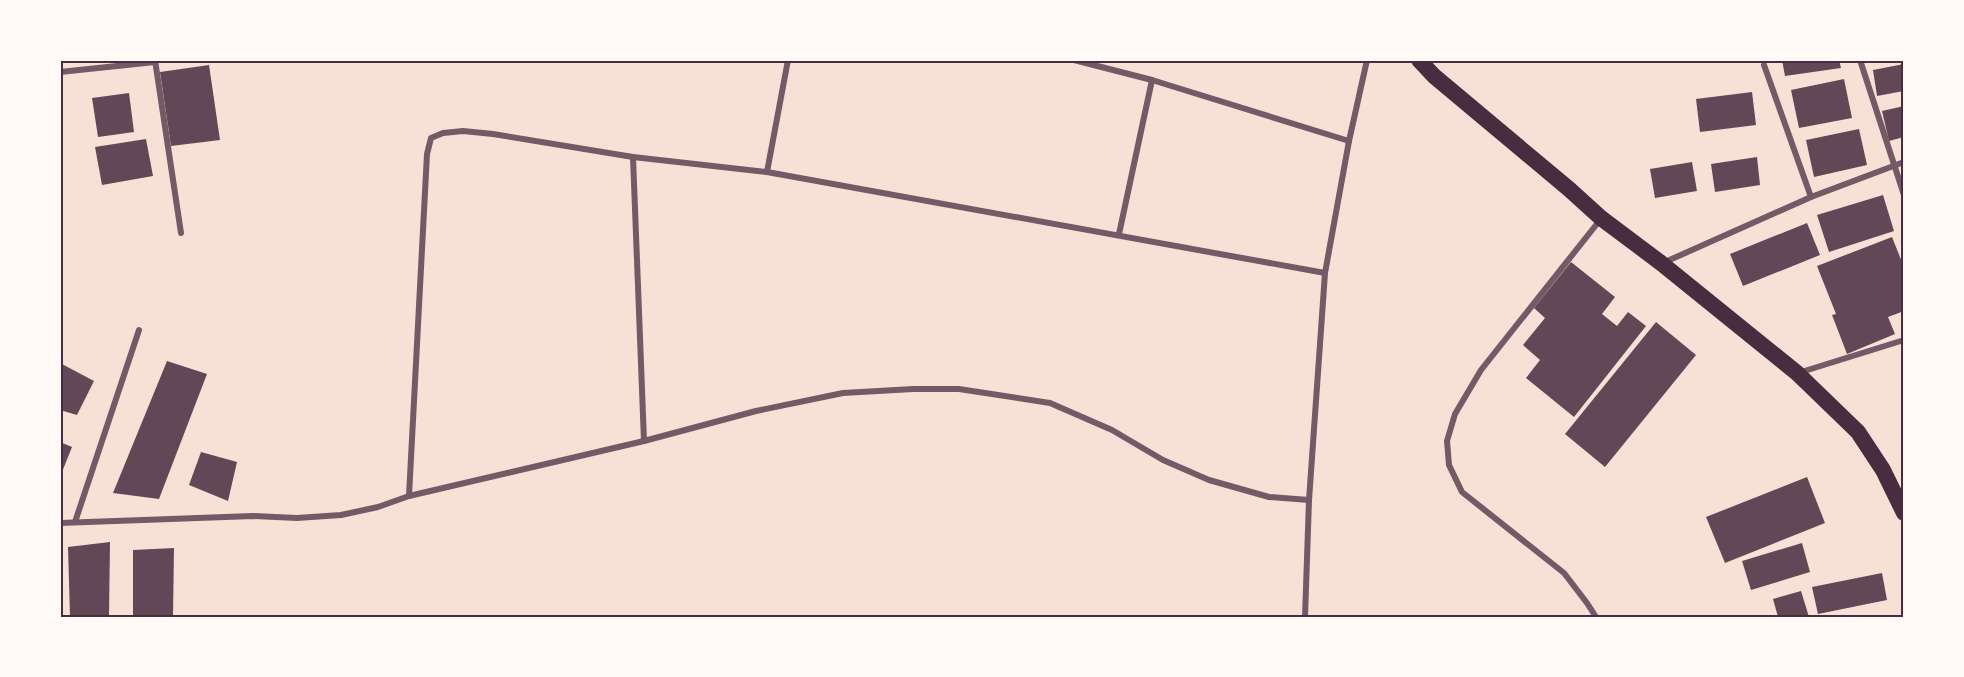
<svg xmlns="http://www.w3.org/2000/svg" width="1964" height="677" viewBox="0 0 1964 677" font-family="'DM Sans',sans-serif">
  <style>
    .building { fill: #644757 }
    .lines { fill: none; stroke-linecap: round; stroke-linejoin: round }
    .minor { stroke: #755966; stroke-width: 6 }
    .trunk { stroke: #4a2c40; stroke-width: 16 }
    .neatline { fill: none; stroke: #4a2c40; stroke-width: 2 }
  </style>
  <rect width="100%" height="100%" fill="#f7e1d7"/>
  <!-- building -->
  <g class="building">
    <path d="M 1782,60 L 1839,60 L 1841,68 L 1785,76 Z"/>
    <path d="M 1904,64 L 1904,91 L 1877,96 L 1873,70 Z"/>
    <path d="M 209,65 L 220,140 L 171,146 L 160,72 Z"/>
    <path d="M 1844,79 L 1852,118 L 1799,128 L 1791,90 Z"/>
    <path d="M 1752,92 L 1756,125 L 1700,132 L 1696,99 Z"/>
    <path d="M 129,93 L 134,132 L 98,137 L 92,98 Z"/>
    <path d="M 1904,106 L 1904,137 L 1889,141 L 1882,111 Z"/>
    <path d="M 1859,129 L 1867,165 L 1814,177 L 1806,140 Z"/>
    <path d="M 146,139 L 153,176 L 102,185 L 95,147 Z"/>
    <path d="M 1757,157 L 1760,185 L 1715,192 L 1711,164 Z"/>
    <path d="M 1692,162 L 1697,191 L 1655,198 L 1650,169 Z"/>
    <path d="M 1883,195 L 1894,231 L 1829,252 L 1817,215 Z"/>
    <path d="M 1807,223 L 1820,255 L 1743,286 L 1730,254 Z"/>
    <path d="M 1892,237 L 1904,267 L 1904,311 L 1888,317 L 1895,334 L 1847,354 L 1832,315 L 1836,314 L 1817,266 Z"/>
    <path d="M 1571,262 L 1615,297 L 1602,314 L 1617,326 L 1628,312 L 1646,326 L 1574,417 L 1526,378 L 1540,360 L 1523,345 L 1545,318 L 1534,308 Z"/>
    <path d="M 1656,322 L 1696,355 L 1605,467 L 1565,434 Z"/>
    <path d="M 167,361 L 207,374 L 159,499 L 113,493 Z"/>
    <path d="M 60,363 L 94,381 L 77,415 L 60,410 Z"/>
    <path d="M 60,442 L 72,447 L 60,477 Z"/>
    <path d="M 201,452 L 237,462 L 228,501 L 189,485 Z"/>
    <path d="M 1807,477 L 1825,523 L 1725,563 L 1706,517 Z"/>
    <path d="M 110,542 L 109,617 L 70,617 L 68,547 Z"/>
    <path d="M 1802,543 L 1810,572 L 1751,590 L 1742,561 Z"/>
    <path d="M 174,548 L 173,617 L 133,617 L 133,550 Z"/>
    <path d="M 1882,573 L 1887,600 L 1818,614 L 1812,587 Z"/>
    <path d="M 1801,591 L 1809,617 L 1778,617 L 1773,599 Z"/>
  </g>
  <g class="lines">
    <!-- minor -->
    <g class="minor">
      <path d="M 155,60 L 181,233"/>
      <path d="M 1074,60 L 1152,80 L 1349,141"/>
      <path d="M 1860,60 L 1904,195"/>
      <path d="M 1764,65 L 1811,197"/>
      <path d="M 60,72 L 155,62"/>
      <path d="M 633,157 L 644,441"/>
      <path d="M 767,172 L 788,60"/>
      <path d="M 1119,234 L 1152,80"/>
      <path d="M 1665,262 L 1811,197 L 1904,162"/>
      <path d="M 1798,373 L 1904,340"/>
      <path d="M 409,496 L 427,154 L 431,138 L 443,133 L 463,131 L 493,134 L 633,157 L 767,172 L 1325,273"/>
      <path d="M 75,522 L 139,330"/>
      <path d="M 60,523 L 253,516 L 297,518 L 341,515 L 378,507 L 409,496 L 644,441 L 756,411 L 843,393 L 913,389 L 959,389 L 1050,403 L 1112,430 L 1163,460 L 1209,480 L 1269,497 L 1309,500"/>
      <path d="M 1305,617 L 1309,500 L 1325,273 L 1349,141 L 1367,60"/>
      <path d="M 1596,617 L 1587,603 L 1564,573 L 1462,492 L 1449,465 L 1447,441 L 1455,414 L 1481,370 L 1600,220"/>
    </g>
    <!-- trunk -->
    <path class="trunk" d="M 1419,60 L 1434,76 L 1569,189 L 1601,218 L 1661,263 L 1797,373 L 1858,432 L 1883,470 L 1904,513"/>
  </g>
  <!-- border -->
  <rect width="1964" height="677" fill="none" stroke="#fffaf5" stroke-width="123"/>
  <rect x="62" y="62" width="1840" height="554" class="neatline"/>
</svg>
